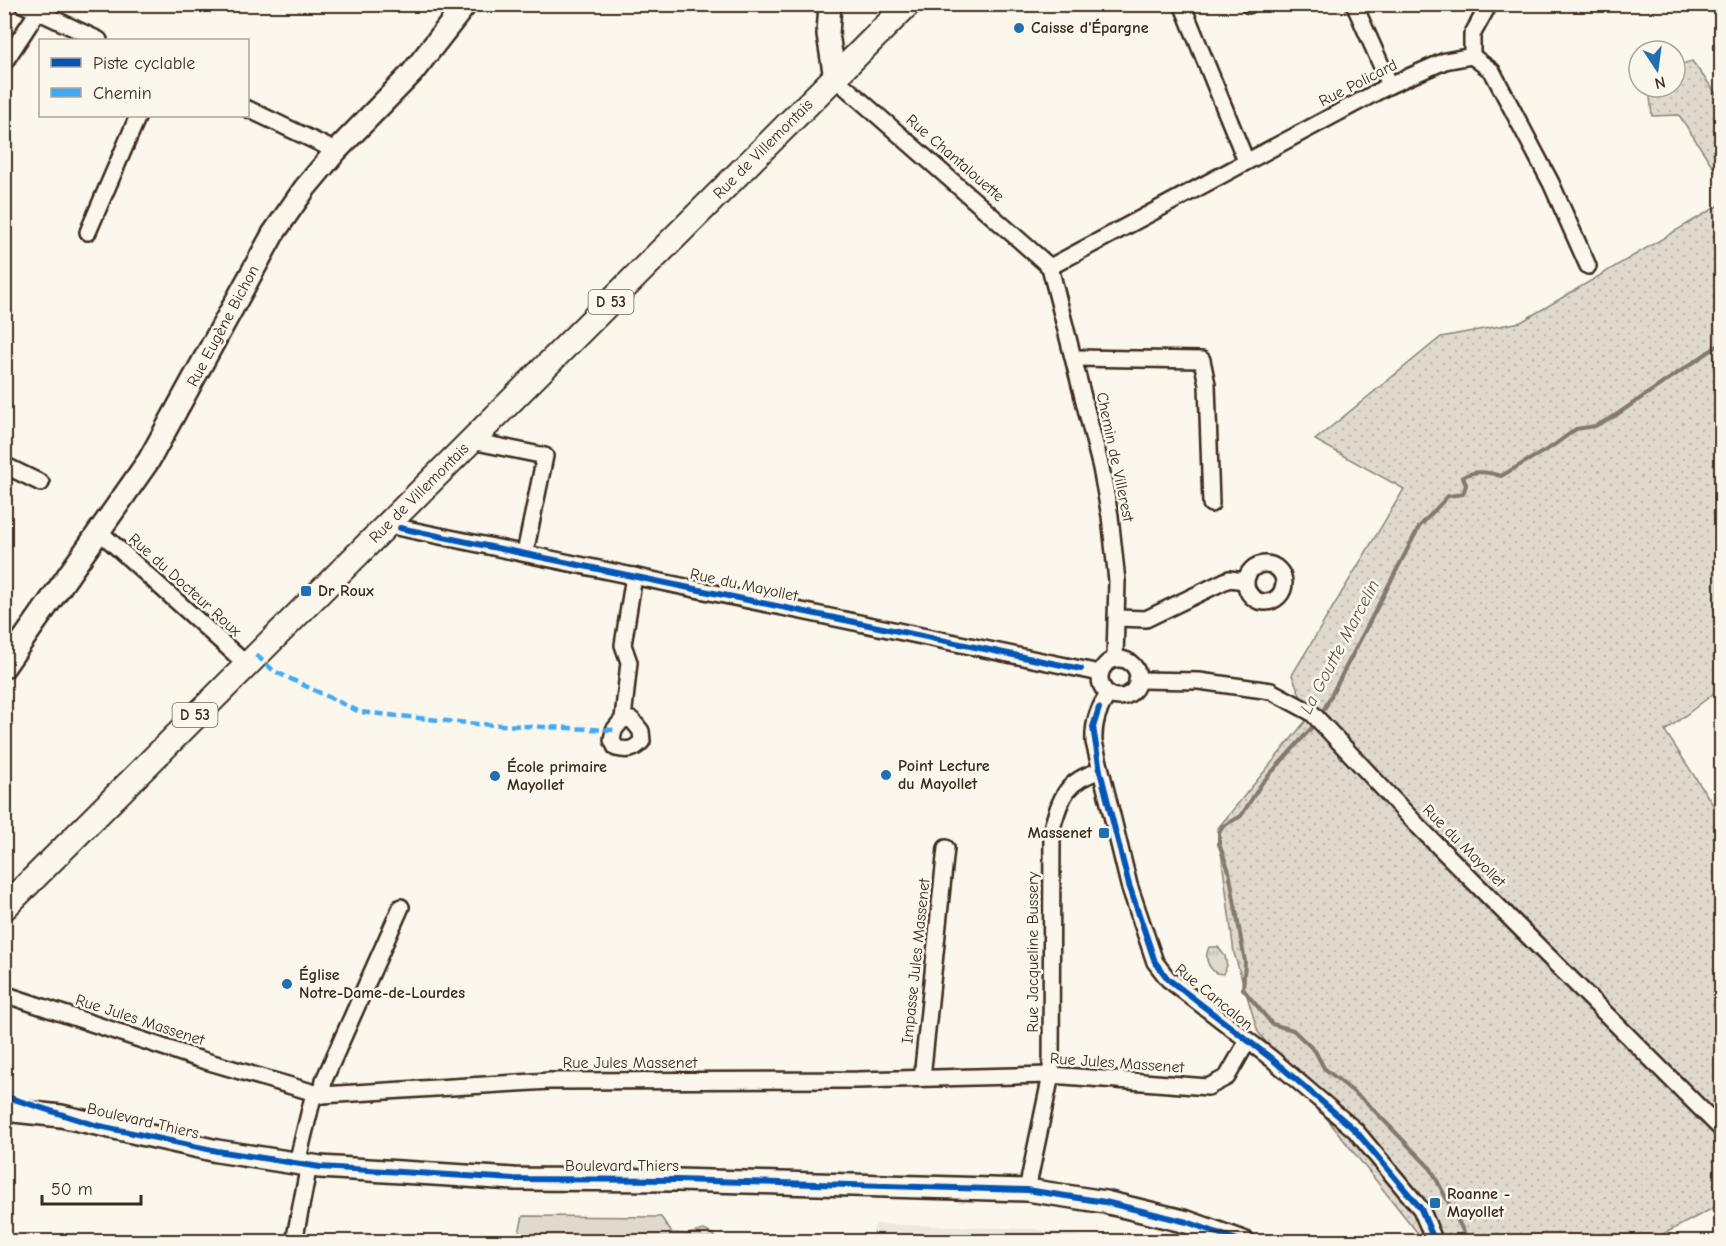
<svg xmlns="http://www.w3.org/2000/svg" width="1726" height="1246" viewBox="0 0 1726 1246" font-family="'Comic Neue',sans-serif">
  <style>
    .built { fill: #ede8dd }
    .grass { fill: url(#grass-dots); stroke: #8d8276; stroke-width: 1.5 }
    .park { fill: url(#park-tufts); stroke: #8d8276; stroke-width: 1.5 }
    .pitch { fill: #dfd9ce; stroke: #8d8276; stroke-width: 1.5 }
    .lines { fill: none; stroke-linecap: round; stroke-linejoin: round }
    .stream { stroke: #85796d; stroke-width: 4 }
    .street-casing { stroke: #3b2a1e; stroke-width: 20 }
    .secondary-casing { stroke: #3b2a1e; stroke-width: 26 }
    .primary-casing { stroke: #3b2a1e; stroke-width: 28 }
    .street { stroke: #fbf7ec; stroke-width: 15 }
    .secondary { stroke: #fbf7ec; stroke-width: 21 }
    .primary { stroke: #fbf7ec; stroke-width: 24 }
    .quiet { stroke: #3fa9f5; stroke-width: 4.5; stroke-dasharray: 9 4.5; stroke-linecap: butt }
    .cycleway-casing { stroke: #fbf7ec; stroke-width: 10 }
    .cycleway { stroke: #0057b8; stroke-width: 6 }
    .poi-dot { fill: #1f6fb2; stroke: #fbf7ec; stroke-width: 2 }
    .labels { text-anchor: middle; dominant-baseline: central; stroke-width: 5; stroke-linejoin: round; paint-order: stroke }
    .shield { fill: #fbf7ec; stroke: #75685c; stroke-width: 1.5 }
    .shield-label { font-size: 15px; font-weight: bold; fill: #3b2a1e }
    .poi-label { font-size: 16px; font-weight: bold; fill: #3b2a1e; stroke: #fbf7ec; text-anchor: start }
    .street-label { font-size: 16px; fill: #3b2a1e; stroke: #fbf7ec }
    .water-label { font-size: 18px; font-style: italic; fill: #605246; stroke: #fbf7ec }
  </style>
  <defs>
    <pattern id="grass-dots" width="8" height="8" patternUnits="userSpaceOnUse" patternTransform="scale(1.5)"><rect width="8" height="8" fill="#dfd9ce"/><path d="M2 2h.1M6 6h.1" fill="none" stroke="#c0bab0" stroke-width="1.8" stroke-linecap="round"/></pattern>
    <pattern id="park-tufts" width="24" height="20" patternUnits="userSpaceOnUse" patternTransform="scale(1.5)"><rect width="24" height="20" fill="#dfd9ce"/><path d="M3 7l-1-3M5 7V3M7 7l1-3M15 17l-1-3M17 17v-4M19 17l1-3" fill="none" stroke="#c0bab0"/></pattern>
  </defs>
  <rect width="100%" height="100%" fill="#fbf7ec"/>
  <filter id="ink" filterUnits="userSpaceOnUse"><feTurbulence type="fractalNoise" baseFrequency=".0167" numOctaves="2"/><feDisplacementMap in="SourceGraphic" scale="12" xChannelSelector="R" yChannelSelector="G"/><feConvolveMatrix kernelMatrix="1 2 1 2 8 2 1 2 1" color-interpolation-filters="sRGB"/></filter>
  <g filter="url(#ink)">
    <!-- built -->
    <path class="built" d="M 875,1224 L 1033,1229 L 1113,1241 L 871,1241 Z"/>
    <!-- grass -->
    <g class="grass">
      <path d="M 1692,61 L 1721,100 L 1721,179 L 1679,115 L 1652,116 L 1649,87 L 1675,87 L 1675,66 Z"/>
      <path d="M 1721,204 L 1721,688 L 1665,731 L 1721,817 L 1721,1204 L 1650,1241 L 1424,1241 L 1258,1032 L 1234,953 L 1218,828 L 1309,717 L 1292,675 L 1404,489 L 1315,440 L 1441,337 L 1521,322 Z"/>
    </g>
    <!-- park -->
    <path class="park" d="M 1209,947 L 1218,947 L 1225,956 L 1227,966 L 1223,974 L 1216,973 C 1207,966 1204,958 1209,947 Z"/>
    <!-- pitch -->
    <path class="pitch" d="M 523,1216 L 661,1217 L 672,1233 L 689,1234 L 704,1230 L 714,1235 L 717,1241 L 517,1241 Z"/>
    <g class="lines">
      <!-- stream -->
      <g class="stream">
        <path d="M 1321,715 L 1419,527 L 1448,496 L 1463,494 L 1466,485 L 1463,477 C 1474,470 1489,472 1501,476 L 1553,446 L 1576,429 L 1595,426 L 1613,417 L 1722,343"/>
        <path d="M 1315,724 L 1262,783 L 1241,816 L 1223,826 L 1219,832 L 1219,844 L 1229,871 L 1245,962 L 1243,989 L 1272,1024 L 1293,1030 L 1315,1051 L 1324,1068 L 1367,1103 L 1431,1169 L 1469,1242"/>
      </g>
      <defs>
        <g id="street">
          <path d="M 22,4 L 99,40"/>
          <path d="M 1182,4 L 1246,161"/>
          <path d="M 1249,4 L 1249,5"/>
          <path d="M 1354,4 L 1390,85"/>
          <path d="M 1472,56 L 1472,35 L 1489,4"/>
          <path d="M 4,63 L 42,5"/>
          <path d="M 835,78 L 1050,267 L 1101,468 L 1110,516 L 1117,581 L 1115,659"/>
          <path d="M 248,109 L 336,151"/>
          <path d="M 88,232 L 138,116"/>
          <path d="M 1050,267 L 1390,85 L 1445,61 L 1472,56 L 1492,71 L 1551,183 L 1588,266"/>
          <path d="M 1074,358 L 1202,360 L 1207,384 L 1211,504"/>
          <path d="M 472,441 L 545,456 L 525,553"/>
          <path d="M 4,465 L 41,483"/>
          <path d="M 387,525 L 1100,673"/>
          <path d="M 100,532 L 246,664"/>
          <circle cx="1265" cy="583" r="19"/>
          <path d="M 1117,618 L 1146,619 L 1229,579 L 1245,581"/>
          <circle cx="1119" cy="678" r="19"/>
          <path d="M 1137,680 L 1199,681 L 1271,691 L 1312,713 L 1418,826 L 1722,1130"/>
          <path d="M 1109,694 C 1097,709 1093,724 1094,742 L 1129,885 L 1155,962 L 1168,979 L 1272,1059 L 1355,1130 L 1421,1209 L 1435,1242"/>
          <path d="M 623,719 L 632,720 L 641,731 L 642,741 C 634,750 628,751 616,748 L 612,740 L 614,730 L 623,719 L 629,662 L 623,645 L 634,576"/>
          <path d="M 4,994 L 199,1059 L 322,1095 L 550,1081 L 857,1080 L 1051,1075 L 1208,1087 L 1227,1077 L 1247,1042"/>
          <path d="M 922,1078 L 946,848"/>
          <path d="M 322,1095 L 324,1080 L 401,907"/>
          <path d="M 297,1163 L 314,1093"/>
          <path d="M 1027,1190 L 1051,1075 L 1052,828 C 1061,797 1066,780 1100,771"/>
          <path d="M 294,1242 L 309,1165"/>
        </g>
        <g id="secondary">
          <path d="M 830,4 L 828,34 L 835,78"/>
          <path d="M 4,667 L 149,460 L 273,234 L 305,188 L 336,151 L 412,73 L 466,4"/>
          <path d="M 4,1110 L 61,1116 L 217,1151 L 320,1167 L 514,1179 L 677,1180 L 1027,1190 L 1105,1202 L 1187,1222 L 1243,1242"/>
        </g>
        <path id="primary" d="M 4,908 L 908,4"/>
      </defs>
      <!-- street casing -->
      <use href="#street" class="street-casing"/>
      <!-- secondary casing -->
      <use href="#secondary" class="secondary-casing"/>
      <!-- primary casing -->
      <use href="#primary" class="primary-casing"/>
      <!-- street -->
      <use href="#street" class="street"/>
      <!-- secondary -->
      <use href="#secondary" class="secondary"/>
      <!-- primary -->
      <use href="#primary" class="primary"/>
      <!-- quiet -->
      <path class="quiet" d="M 256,655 L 274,671 L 360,712 L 477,724 L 614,730"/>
      <defs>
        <g id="cycleway">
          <path d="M 400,528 L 1081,669"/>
          <path d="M 1099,708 L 1093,727 L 1100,771 L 1129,885 L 1155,962 L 1168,979 L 1272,1059 L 1355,1130 L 1421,1209 L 1435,1242"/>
          <path d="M 4,1096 L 95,1125 L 217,1151 L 320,1167 L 514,1179 L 677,1180 L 1027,1190 L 1105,1202 L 1187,1222 L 1243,1242"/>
        </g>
      </defs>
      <!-- cycleway casing -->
      <use href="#cycleway" class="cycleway-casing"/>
      <!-- cycleway -->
      <use href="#cycleway" class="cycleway"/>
    </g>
  </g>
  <!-- markers -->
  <g class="poi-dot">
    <circle cx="1019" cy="28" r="6"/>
    <rect x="300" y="585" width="12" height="12" rx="3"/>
    <circle cx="886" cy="775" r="6"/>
    <circle cx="495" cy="776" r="6"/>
    <rect x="1098" y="827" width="12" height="12" rx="3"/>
    <circle cx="287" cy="984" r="6"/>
    <rect x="1429" y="1197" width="12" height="12" rx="3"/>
  </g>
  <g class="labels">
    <!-- shield labels -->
    <g class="shield">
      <rect x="588.5" y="290" width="45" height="24" rx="4.5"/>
      <rect x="172.5" y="703" width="45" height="24" rx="4.5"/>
    </g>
    <g class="shield-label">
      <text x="611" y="302">D 53</text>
      <text x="195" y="715">D 53</text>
    </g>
    <!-- poi labels -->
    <g class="poi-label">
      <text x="1031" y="28">Caisse d'Épargne</text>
      <text x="318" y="591">Dr Roux</text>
      <text x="898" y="766">Point Lecture<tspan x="898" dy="18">du Mayollet</tspan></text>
      <text x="507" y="767">École primaire<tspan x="507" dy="18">Mayollet</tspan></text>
      <text x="1092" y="833" text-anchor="end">Massenet</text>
      <text x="299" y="975">Église<tspan x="299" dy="18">Notre-Dame-de-Lourdes</tspan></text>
      <text x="1447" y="1194">Roanne -<tspan x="1447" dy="18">Mayollet</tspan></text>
    </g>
    <!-- street labels -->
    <g class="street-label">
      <text transform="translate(1358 83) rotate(-27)">Rue Policard</text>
      <text transform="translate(763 149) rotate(-45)">Rue de Villemontais</text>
      <text transform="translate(955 158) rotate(41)">Rue Chantalouette</text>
      <text transform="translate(223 326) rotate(-62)">Rue Eugène Bichon</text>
      <text transform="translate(1115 457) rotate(78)">Chemin de Villerest</text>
      <text transform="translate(419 493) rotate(-45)">Rue de Villemontais</text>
      <text transform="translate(185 585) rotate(42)">Rue du Docteur Roux</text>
      <text transform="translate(744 585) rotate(12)">Rue du Mayollet</text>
      <text transform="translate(1464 846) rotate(45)">Rue du Mayollet</text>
      <text transform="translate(1033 952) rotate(-90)">Rue Jacqueline Bussery</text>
      <text transform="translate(916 961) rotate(-84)">Impasse Jules Massenet</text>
      <text transform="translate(1214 997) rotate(39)">Rue Cancalon</text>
      <text transform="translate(140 1020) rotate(18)">Rue Jules Massenet</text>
      <text x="630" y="1063">Rue Jules Massenet</text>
      <text transform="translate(1117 1063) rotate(4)">Rue Jules Massenet</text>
      <text transform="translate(143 1121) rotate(13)">Boulevard Thiers</text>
      <text x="622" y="1166">Boulevard Thiers</text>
    </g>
    <!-- water labels -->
    <g class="water-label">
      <text transform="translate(1340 647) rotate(-62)">La Goutte Marcelin</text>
    </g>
  </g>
  <!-- margin -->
  <rect width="1726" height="1246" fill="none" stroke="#fbf7ec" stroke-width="24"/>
  <rect x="12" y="12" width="1702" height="1222" fill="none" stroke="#3b2a1e" stroke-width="2" filter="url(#ink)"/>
  <!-- legend -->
  <rect x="39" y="39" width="210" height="78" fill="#fbf7ec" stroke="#aea59a" stroke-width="1.5"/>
  <rect x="51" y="58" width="30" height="9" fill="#0057b8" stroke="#aea59a" stroke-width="1.5"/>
  <text x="93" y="69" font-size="18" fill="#3b2a1e">Piste cyclable</text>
  <rect x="51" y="88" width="30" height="9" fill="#3fa9f5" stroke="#aea59a" stroke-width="1.5"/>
  <text x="93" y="99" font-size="18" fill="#3b2a1e">Chemin</text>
  <!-- north arrow -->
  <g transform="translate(1657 69) rotate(167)"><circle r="28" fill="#fbf7ec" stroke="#aea59a" stroke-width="1.5"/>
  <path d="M0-4.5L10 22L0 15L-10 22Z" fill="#1f6fb2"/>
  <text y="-9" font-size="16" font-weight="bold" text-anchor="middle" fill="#3b2a1e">N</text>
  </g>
  <!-- scale -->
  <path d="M42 1195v9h99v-9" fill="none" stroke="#3b2a1e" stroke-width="3"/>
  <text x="51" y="1195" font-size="18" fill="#3b2a1e" stroke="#fbf7ec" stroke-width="4.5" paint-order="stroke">50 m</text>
</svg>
